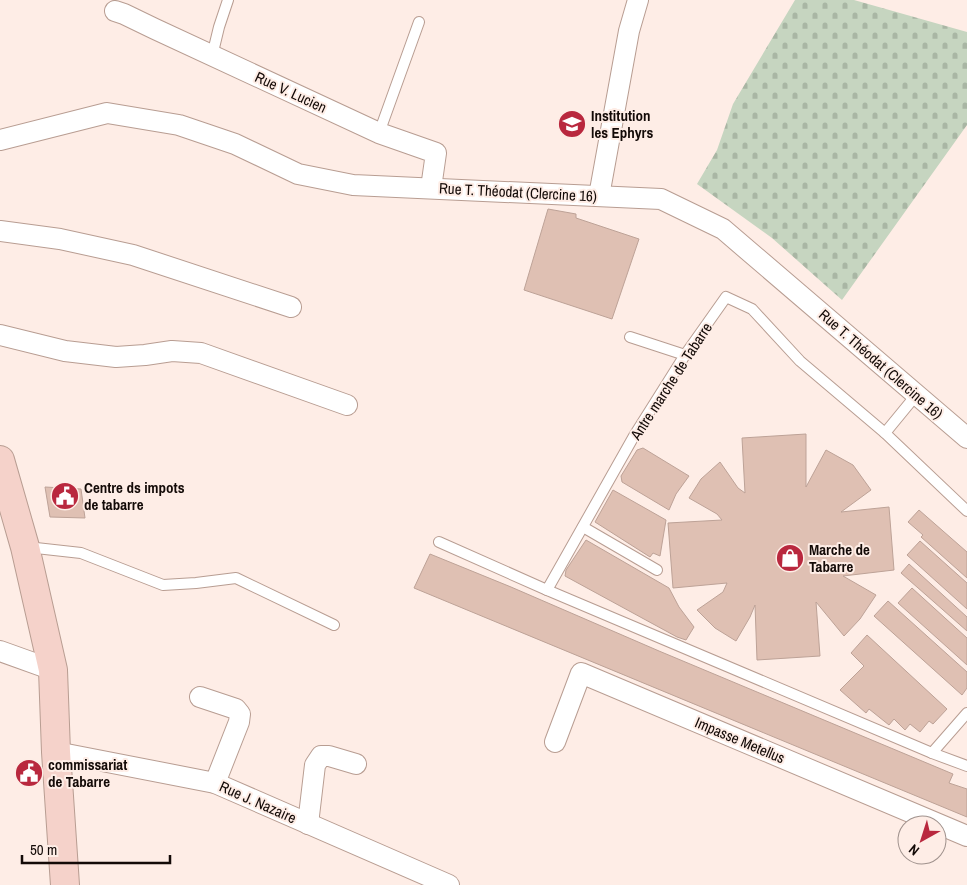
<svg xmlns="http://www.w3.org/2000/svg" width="967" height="885" viewBox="0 0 967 885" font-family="'Archivo Narrow',sans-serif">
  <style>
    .cemetery { fill: url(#cemetery-stones) }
    .building { fill: #dfc0b3; stroke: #bda297 }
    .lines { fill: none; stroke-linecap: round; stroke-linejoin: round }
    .service-casing { stroke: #b89d92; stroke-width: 12 }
    .minor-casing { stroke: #b89d92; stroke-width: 22 }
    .secondary-casing { stroke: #b89d92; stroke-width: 30 }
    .service { stroke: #fff; stroke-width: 10 }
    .minor { stroke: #fff; stroke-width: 20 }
    .secondary { stroke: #f5d2ca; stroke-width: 28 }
    .labels { text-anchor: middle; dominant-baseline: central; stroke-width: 4; stroke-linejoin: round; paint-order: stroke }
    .street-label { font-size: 15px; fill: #130a07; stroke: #feede6 }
    .poi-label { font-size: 15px; font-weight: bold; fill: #130a07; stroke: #feede6; text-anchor: start }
  </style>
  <defs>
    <pattern id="cemetery-stones" width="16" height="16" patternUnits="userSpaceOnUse" patternTransform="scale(1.25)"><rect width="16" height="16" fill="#c6d5c0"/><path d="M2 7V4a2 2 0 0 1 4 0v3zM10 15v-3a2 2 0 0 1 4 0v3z" fill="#a9b6a4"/></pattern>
  </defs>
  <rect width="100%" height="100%" fill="#feede6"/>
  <!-- cemetery -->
  <path class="cemetery" d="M 795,0 L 854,0 L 967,32 L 967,125 L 842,300 L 772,238 L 697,184 L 717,150 L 733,104 Z"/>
  <!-- building -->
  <g class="building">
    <path d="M 548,209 L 576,214 L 576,218 L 639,239 L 612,319 L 524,290 Z"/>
    <path d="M 806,434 L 806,487 L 826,450 L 853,465 L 871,490 L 841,512 L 889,507 L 894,570 L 843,576 L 876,595 L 860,619 L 844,636 L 816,602 L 820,656 L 757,660 L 755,605 L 750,617 L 736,641 L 715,628 L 697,610 L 723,592 L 727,583 L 673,588 L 668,523 L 722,520 L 717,514 L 689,498 L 701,479 L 720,462 L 738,488 L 745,493 L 742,438 Z"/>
    <path d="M 643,448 L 689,476 L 676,494 L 669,510 L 622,482 L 621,476 L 637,450 Z"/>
    <path d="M 45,487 L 81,489 L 85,518 L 50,517 Z"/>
    <path d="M 613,490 L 666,520 L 660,556 L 653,553 L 650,557 L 595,522 Z"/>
    <path d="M 919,510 L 967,552 L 967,578 L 921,537 L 923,535 L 908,522 Z"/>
    <path d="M 586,540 L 669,588 L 679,607 L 694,627 L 686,640 L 677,637 L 565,576 L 566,570 Z"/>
    <path d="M 920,541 L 967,583 L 967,609 L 907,555 Z"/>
    <path d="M 430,554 L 511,587 L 659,651 L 953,774 L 949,783 L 967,789 L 967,817 L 414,588 Z"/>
    <path d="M 909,564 L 967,617 L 967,631 L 901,573 Z"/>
    <path d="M 912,588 L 967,638 L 967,665 L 898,603 Z"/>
    <path d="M 888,601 L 967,672 L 967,688 L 962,695 L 874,616 Z"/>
    <path d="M 867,635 L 947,709 L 933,724 L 929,721 L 920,732 L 910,724 L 905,730 L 894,719 L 889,725 L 869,709 L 866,713 L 840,690 L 864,666 L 851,653 Z"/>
  </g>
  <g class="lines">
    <defs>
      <g id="service">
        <path d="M 212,56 L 219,27 L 228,0"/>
        <path d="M 379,133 L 419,22"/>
        <path d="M 630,337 L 685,355"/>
        <path d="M 885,433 L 967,511"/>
        <path d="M 583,527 L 657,570"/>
        <path d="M 439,542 L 547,590 L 634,436 L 685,355 L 726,297 L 752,309 L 800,361 L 885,433 L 917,394"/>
        <path d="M 27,547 L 81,553 L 163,585 L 196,583 L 236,578 L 334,625"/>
        <path d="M 547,590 L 932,753 L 967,766"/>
        <path d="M 932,753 L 967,713"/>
      </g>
      <g id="minor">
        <path d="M 115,11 L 124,14 L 155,29 L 379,133 L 436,153 L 431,188"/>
        <path d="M 0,140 L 107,113 L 179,125 L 235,144 L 298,174 L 353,185 L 661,199 L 723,229 L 967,438"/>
        <path d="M 599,196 L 629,31 L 638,0"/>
        <path d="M 0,231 L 60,239 L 133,255 L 291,307"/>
        <path d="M 0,335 L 65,351 L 116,357 L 145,355 L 172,351 L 201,353 L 347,405"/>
        <path d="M 0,651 L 53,670"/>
        <path d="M 200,697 L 236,709 L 240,714 L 239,722 L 215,783"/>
        <path d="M 555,742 L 581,673 L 967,836"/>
        <path d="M 56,752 L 215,783 L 449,885"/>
        <path d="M 308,824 L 315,765 L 321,756 L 329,756 L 356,764"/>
      </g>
      <path id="secondary" d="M 0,460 L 25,547 L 53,670 L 56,752 L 65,885"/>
    </defs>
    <!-- service casing -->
    <use href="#service" class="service-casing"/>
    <!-- minor casing -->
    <use href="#minor" class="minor-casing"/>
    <!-- secondary casing -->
    <use href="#secondary" class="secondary-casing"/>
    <!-- service -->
    <use href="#service" class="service"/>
    <!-- minor -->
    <use href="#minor" class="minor"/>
    <!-- secondary -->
    <use href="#secondary" class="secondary"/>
  </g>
  <!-- icons -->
  <defs>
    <symbol id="school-disc" viewBox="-11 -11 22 22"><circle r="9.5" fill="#b9283e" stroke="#feede6"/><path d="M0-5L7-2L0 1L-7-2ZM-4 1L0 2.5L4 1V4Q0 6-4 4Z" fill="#fff"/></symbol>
    <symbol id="civic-disc" viewBox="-11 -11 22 22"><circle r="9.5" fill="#b9283e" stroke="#feede6"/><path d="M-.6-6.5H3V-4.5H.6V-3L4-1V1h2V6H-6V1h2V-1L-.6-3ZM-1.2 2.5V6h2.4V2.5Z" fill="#fff"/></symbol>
    <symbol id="shop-disc" viewBox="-11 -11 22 22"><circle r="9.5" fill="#b9283e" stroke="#feede6"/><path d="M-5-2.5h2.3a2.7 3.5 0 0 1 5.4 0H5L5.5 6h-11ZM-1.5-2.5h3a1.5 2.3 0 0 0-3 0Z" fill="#fff"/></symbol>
  </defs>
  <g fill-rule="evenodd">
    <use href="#school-disc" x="556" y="108" width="32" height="32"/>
    <use href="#civic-disc" x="49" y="480" width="32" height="32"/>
    <use href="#shop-disc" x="774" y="542" width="32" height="32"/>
    <use href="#civic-disc" x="13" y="757" width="32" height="32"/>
  </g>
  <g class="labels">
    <!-- street labels -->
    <g class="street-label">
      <text transform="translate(291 92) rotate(25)">Rue V. Lucien</text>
      <text transform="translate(518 192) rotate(3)">Rue T. Théodat (Clercine 16)</text>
      <text transform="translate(881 364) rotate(41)">Rue T. Théodat (Clercine 16)</text>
      <text transform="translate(671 381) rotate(-57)">Antre marche de Tabarre</text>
      <text transform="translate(740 740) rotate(23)">Impasse Metellus</text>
      <text transform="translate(258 802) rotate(24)">Rue J. Nazaire</text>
    </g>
    <!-- poi labels -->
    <g class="poi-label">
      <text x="591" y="115">Institution<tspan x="591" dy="17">les Ephyrs</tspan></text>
      <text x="84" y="487">Centre ds impots<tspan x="84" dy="17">de tabarre</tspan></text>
      <text x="809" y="549">Marche de<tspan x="809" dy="17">Tabarre</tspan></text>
      <text x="48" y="764">commissariat<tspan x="48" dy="17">de Tabarre</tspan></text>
    </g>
  </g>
  <!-- north arrow -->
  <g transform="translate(922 840) rotate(219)"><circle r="24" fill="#feede6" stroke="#a0928d"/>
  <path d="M0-4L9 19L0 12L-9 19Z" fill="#b9283e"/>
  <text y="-8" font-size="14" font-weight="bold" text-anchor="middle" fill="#130a07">N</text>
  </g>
  <!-- scale -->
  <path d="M22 855v8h148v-8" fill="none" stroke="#130a07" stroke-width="2.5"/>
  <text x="30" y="855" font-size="15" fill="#130a07" stroke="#feede6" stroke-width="4" paint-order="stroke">50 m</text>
</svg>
